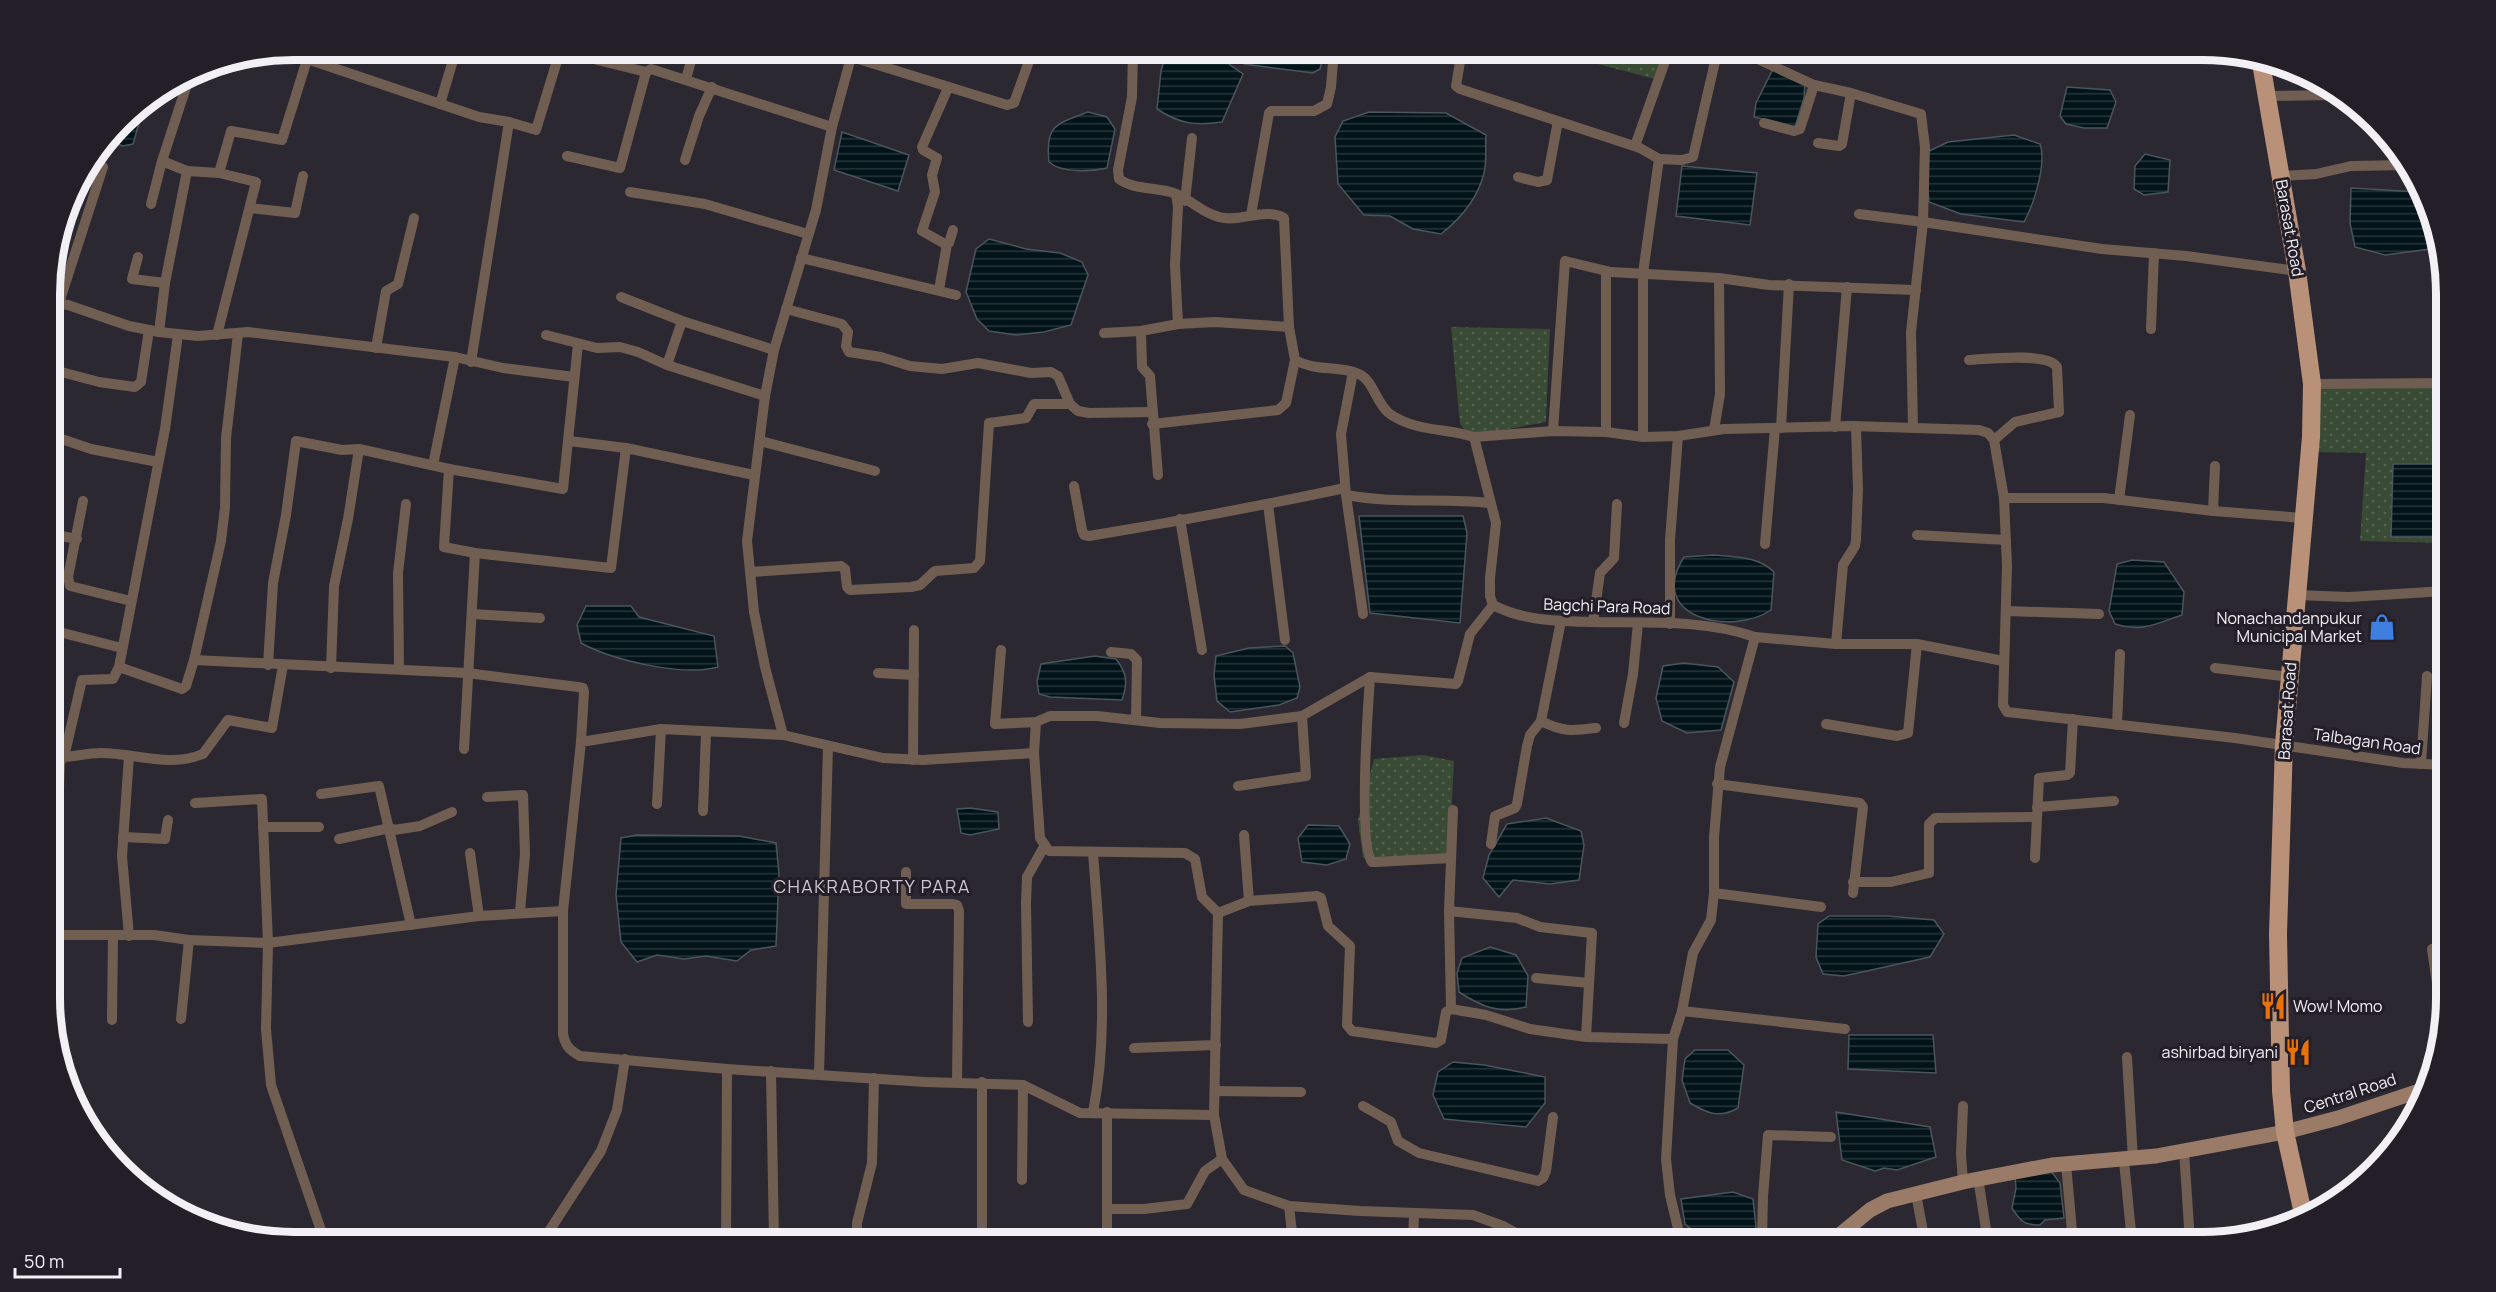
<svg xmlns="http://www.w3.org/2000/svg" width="2496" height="1292" viewBox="0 0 2496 1292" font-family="Manrope,sans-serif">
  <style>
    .park { fill: url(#park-dots) }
    .water { fill: url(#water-rules); stroke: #4a565b; stroke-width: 1.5 }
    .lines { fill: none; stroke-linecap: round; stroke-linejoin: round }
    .street { stroke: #715e52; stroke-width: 10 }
    .secondary { stroke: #997b68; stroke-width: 15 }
    .primary { stroke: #b89178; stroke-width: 18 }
    .labels { text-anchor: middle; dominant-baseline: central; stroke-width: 6; stroke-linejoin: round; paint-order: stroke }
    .street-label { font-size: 16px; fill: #f2eff5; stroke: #231e27 }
    .poi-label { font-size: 16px; fill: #f2eff5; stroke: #231e27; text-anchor: end }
    .neighbourhood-label { font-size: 18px; letter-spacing: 1.5px; fill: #cdc7d3; stroke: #231e27 }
    .rim { fill: none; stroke: #f2eff5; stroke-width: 8 }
  </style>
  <defs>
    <pattern id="park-dots" width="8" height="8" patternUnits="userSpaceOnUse" patternTransform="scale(1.5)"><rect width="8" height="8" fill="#394a35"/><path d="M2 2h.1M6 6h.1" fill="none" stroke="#566453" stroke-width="1.8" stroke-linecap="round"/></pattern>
    <pattern id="water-rules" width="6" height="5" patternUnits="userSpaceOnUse" patternTransform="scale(1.5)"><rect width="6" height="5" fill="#021419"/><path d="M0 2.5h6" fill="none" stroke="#27363b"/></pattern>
  </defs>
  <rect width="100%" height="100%" fill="#2c2831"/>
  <!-- park -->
  <g class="park">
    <path d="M 1544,50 L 1664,50 L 1655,79 Z"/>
    <path d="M 1451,327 L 1550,329 L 1546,422 L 1470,436 L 1460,424 Z"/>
    <path d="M 2313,385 L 2445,386 L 2445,543 L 2360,541 L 2366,453 L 2315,452 Z"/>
    <path d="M 1423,755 L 1454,761 L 1449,860 L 1363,858 L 1358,820 L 1374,759 Z"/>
  </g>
  <!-- water -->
  <g class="water">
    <path d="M 1223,50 L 1324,50 L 1320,69 L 1313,73 L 1244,64 Z"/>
    <path d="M 1166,54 L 1223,60 L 1243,74 L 1222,122 C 1195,126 1180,124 1157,109 L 1161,71 Z"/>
    <path d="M 1773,69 L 1805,84 L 1804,98 L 1795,127 L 1754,117 L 1756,103 Z"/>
    <path d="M 2067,87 L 2110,90 L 2116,102 L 2107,128 L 2084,128 L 2066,124 L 2060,116 Z"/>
    <path d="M 140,106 L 143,109 L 133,144 L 123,146 L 109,141 L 133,111 Z"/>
    <path d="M 1088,112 L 1107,117 L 1115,129 L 1107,168 C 1091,172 1061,173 1049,162 C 1045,125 1056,124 1088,112 Z"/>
    <path d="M 1369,112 L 1446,113 L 1486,135 C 1485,147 1487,162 1484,173 C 1478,198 1460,219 1441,234 L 1413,229 L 1390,216 L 1364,215 L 1338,184 L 1335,137 L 1343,121 Z"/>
    <path d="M 842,132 L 909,155 L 898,191 L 834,170 Z"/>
    <path d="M 2014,135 L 2040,144 C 2047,163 2034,204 2024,222 L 1961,214 L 1929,202 L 1925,153 L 1948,142 Z"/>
    <path d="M 2145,154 L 2170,160 L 2168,192 L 2144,195 L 2134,189 L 2135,166 Z"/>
    <path d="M 1682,166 L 1757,173 L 1750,225 L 1676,216 Z"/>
    <path d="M 2351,188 L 2418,192 L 2432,229 L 2430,249 L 2385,255 L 2355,247 L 2350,223 Z"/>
    <path d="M 989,239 L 1026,249 L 1060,253 L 1082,262 L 1088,275 L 1071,325 L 1044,332 L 1016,335 L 989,331 L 977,319 L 966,292 L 976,249 Z"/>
    <path d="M 2393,464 L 2445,464 L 2445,537 L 2391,537 Z"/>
    <path d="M 1359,516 L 1463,516 L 1467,533 L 1460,623 L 1370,613 Z"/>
    <path d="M 1713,555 C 1734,557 1758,556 1774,572 L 1771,610 C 1733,636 1645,619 1684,557 Z"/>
    <path d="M 2132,560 L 2164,562 L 2184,592 L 2182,615 C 2158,623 2141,633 2115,624 L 2109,611 L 2117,564 Z"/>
    <path d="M 586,606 L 631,606 L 639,617 L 714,636 L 718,667 C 683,677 612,660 581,643 L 577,625 Z"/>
    <path d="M 1285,646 L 1293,653 L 1300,687 L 1297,698 L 1279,705 L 1230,712 L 1217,701 L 1214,675 L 1216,656 L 1249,648 Z"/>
    <path d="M 1095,656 L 1116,659 C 1127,673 1128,683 1122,700 L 1050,697 L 1039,694 L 1037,681 L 1041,664 Z"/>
    <path d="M 1684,663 L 1718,667 L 1734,682 L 1721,730 L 1687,733 L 1662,721 L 1656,698 L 1663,666 Z"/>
    <path d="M 970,808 L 998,812 L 999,829 L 970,835 L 961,833 L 957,809 Z"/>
    <path d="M 1546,818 L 1581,831 L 1584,845 L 1579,880 L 1550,884 L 1513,880 L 1499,897 L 1483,878 L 1489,855 L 1507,824 Z"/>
    <path d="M 1308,825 L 1339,826 L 1350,844 L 1346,859 L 1327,865 L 1302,862 L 1298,838 Z"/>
    <path d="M 637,835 L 739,836 L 776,843 L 779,874 L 776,946 L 751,950 L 737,961 L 706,956 L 684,959 L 657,955 L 637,962 L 621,942 L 616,895 L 621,838 Z"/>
    <path d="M 1829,916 L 1887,916 L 1934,920 L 1944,934 L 1930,957 L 1844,976 L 1823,974 L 1816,957 L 1818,924 Z"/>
    <path d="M 1490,947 L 1516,955 L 1528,976 L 1526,1007 C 1499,1014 1482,1007 1459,992 L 1457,973 L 1462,958 Z"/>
    <path d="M 1849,1035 L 1933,1035 L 1936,1073 L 1848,1069 Z"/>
    <path d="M 1695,1050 L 1728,1050 L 1744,1065 L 1738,1108 C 1719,1119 1707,1113 1690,1103 L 1682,1080 L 1685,1059 Z"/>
    <path d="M 1453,1062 L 1484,1065 L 1545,1077 L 1545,1103 L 1526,1127 L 1444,1119 L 1433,1095 L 1438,1072 Z"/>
    <path d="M 1836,1112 L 1930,1127 L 1936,1157 L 1897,1170 L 1884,1168 L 1875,1171 L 1842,1160 Z"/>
    <path d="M 2051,1171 L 2060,1183 L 2064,1218 L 2045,1220 L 2040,1225 C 2024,1225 2020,1221 2012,1208 L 2016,1188 L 2015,1177 Z"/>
    <path d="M 1733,1192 L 1753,1199 L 1756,1227 L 1751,1237 L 1699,1235 L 1685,1224 L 1681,1199 Z"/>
  </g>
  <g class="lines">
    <!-- street -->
    <g class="street">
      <path d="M 557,50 L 646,72 L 651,69 L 832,127"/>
      <path d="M 1133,50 L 1132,97 L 1118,170 L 1119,179 C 1134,190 1156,187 1174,193 C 1189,198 1201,213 1219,217 C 1240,223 1265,207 1284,218 L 1289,327 L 1295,360 C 1316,372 1338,365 1359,374 C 1374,381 1376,404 1390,414 C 1416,432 1446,428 1474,437 L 1496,523 L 1490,578 L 1490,596 L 1493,605 C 1523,621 1558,621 1591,622 C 1645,623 1703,619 1755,637"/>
      <path d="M 1382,50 L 1460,60"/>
      <path d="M 1462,50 L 1456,86 L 1460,89 L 1640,148 L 1659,159 L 1643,273 L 1643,437"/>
      <path d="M 1750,50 L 1749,55 L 1814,85 L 1851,93 L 1921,114 L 1925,147 L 1923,222 L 2102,249 L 2186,256 L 2297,271"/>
      <path d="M 852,57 L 1007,105 L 1014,103 L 1033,50"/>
      <path d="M 307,59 L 479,117 L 509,122"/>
      <path d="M 686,79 L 694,50"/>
      <path d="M 948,88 L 922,147 L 923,150 L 937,158 L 932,175 L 935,192 L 922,231 L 945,244 L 949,243 L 953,230"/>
      <path d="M 2267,96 L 2340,95"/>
      <path d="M 440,104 L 456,50"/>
      <path d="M 1764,123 L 1794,131 L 1800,129 L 1814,85"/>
      <path d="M 1818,143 L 1839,146 L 1842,144 L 1851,93"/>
      <path d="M 1635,146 L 1669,50"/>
      <path d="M 567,156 L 620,168 L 646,72"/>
      <path d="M 1659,159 L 1682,160 L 1693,157 L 1717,53 L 1720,51 L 1749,55"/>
      <path d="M 685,160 L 699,116 L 712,87"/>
      <path d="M 162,161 L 187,171 L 219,173 L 256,182 L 217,335"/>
      <path d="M 219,173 L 231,131 L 282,140 L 310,50"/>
      <path d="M 2281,176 L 2316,174 L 2351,166 L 2408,165"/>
      <path d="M 1518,177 L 1538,182 L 1547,180 L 1558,121"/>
      <path d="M 630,192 L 705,204 L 808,234"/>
      <path d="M 1176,194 L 1178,207 L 1175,265 L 1178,324"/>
      <path d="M 1185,201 L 1192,138"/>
      <path d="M 151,204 L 162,161 L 190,75"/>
      <path d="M 250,208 L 295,213 L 303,176"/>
      <path d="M 1859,214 L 1923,222 L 1911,332 L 1913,428"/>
      <path d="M 1251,215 L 1269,113 L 1271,111 L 1314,111 L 1327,104 L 1331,87 L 1334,50"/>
      <path d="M 138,257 L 132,279 L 165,283"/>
      <path d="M 801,258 L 956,295"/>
      <path d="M 2444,266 L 2445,289"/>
      <path d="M 1606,271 L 1606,432"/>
      <path d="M 939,290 L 947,244"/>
      <path d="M 621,297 L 682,321 L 774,350"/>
      <path d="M 50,302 L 68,305 L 129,326 L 159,332 L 198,336 L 248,332 L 455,357 L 503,368 L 574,377"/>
      <path d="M 59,303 L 103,167"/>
      <path d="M 786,309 L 842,324 L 848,332 L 846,346 L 849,352 L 881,357 L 910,366 L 942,369 L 978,363 L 1031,373 L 1051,372 L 1058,376 L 1070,404 L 1078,411 L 1089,413 L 1152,412"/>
      <path d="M 2151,329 L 2154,253"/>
      <path d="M 1141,331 L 1142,367 L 1150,376 L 1158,475"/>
      <path d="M 159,332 L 165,283 L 187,171"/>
      <path d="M 1104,333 L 1141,331 L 1178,324 L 1215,322 L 1289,327"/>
      <path d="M 178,335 L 165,429 L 119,667 L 182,689 L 186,686 L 194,660 L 221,541 L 225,507 L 226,438 L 238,334"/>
      <path d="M 546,335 L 597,348 L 620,347 L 638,352 L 667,365 L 765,396"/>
      <path d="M 376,348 L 386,291 L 398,284 L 414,218"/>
      <path d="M 1969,360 C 1987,359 2047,352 2057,367 L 2059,412 L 2015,422 L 1994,440"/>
      <path d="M 471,362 L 509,122 L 536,130 L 560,51"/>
      <path d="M 667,365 L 682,321"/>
      <path d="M 50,369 L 99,382 L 135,387 L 141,382 L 149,330"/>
      <path d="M 1353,372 L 1341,434 L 1346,495 L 1363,614"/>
      <path d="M 2443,383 L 2445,328"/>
      <path d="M 2312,384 L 2445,383"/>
      <path d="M 1152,424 L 1278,410 L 1286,403 L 1295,360"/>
      <path d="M 1835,427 L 1847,287"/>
      <path d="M 1781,428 L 1789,284"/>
      <path d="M 1714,430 L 1720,394 L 1719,278"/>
      <path d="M 1553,431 L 1565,261 L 1611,272 L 1719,278 L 1769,285 L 1916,290"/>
      <path d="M 50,435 L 91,449 L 158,462"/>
      <path d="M 1474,437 L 1553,431 L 1606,432 L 1643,437 L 1678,436 L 1724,429 L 1852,426 L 1979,430 L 1988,433 L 1994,440 L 2004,498 L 2007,566 L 2003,705 L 2007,712 L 2235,738 L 2403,763 L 2446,765"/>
      <path d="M 569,441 L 626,448 L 754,475"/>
      <path d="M 760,441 L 875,471"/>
      <path d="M 433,465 L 455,357"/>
      <path d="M 449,469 L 444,547 L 475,553 L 611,568 L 626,448"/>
      <path d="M 1074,486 L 1082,530 L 1084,535 L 1089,536 C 1175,522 1260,506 1345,488"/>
      <path d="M 1346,495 C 1394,504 1442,498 1490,503"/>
      <path d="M 2004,498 L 2104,498 L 2213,511 L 2303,518"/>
      <path d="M 2119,500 L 2130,415"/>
      <path d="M 83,501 L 68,577 L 70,586 L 131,601"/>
      <path d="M 1268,504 L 1285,640"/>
      <path d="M 2213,511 L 2215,466"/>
      <path d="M 1180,519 L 1202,650"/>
      <path d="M 51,534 L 77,539"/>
      <path d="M 1917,535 L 2006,540"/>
      <path d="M 1765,544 L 1775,428"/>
      <path d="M 751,572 L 841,566 L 845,569 L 847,587 L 850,590 L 911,587 L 920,585 L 935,571 L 974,568 L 980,561 L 989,423 L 1026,418 L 1034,404 L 1070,404"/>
      <path d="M 2296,595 L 2349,597 L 2445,591"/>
      <path d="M 2006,611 L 2099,614"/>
      <path d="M 472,614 L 540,618"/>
      <path d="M 1593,622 L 1600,573 L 1614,558 L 1617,504"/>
      <path d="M 1670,624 L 1670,540 L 1678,436"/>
      <path d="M 51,630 L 122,648"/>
      <path d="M 1836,644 L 1843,565 L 1855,546 L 1856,540 L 1858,489 L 1856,427"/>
      <path d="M 1001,650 L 995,724 L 1036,722"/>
      <path d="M 1111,652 L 1131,654 L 1137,660 L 1136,720"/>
      <path d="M 194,660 L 467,673 L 578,687 L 583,688 L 584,692 L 581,742"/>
      <path d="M 268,665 L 273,583 L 286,515 L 296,441 L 342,450 L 359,449 L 449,469 L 563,489 L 578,344"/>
      <path d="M 331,668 L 334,586 L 348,519 L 359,449"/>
      <path d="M 2215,668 L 2290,677"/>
      <path d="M 399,669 L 398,573 L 406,504"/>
      <path d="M 878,673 L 914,675"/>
      <path d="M 1370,677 C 1368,707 1358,844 1372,862 L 1376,862 L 1451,858"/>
      <path d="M 1541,721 C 1563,732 1571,731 1596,728"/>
      <path d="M 1624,723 L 1633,674 L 1638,623"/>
      <path d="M 1826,724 L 1897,736 L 1908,733 L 1917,644"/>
      <path d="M 2117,725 L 2120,654"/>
      <path d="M 783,735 L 765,667 L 754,612 L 747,541 L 765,396 L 774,350 L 816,210 L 832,127 L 853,50"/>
      <path d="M 464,749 L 475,553"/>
      <path d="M 1034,753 L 1036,722 L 1050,716 L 1097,716 L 1160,723 L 1240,724 L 1302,716 L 1370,677 L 1456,684 L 1458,681 L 1470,634 L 1493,605"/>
      <path d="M 129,756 L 122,856 L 129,936"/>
      <path d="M 64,757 L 82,680 L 113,679 L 119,667"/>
      <path d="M 913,760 L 914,630"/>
      <path d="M 51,762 L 60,762 L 64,757 C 76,756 89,753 101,753 C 135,753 169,768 203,754 L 228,720 L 272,728 L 283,665"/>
      <path d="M 2421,764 L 2427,676"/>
      <path d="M 1717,784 L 1860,803 L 1863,807 L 1853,893"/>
      <path d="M 1238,786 L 1306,776 L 1302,716"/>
      <path d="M 321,794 L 379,786 L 411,925"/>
      <path d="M 487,797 L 523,795 L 525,854 L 520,912"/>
      <path d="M 195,803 L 262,799 L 268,943 L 266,1029 L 271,1085 L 325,1242"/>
      <path d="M 657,804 L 661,729"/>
      <path d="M 2037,807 L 2114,801"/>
      <path d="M 703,811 L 706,733"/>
      <path d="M 58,814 L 60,762"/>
      <path d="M 263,827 L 319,827"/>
      <path d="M 1244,835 L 1249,901"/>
      <path d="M 123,837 L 165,839 L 168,820"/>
      <path d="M 339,839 L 390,828 L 394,830 L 420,826 L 452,812"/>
      <path d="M 1491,844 L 1495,816 L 1515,808 L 1517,804 L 1527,746 L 1530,735 L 1541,721 L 1561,621"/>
      <path d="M 1093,852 C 1099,938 1110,1027 1093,1112"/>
      <path d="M 470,853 L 479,916"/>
      <path d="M 2035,858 L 2039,778 L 2067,775 L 2070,773 L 2073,719"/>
      <path d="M 906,872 L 906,904 L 953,904 L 957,905 L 959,911 L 957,1082"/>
      <path d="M 1853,882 L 1891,882 L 1929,873 L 1929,824 L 1935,818 L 2037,817"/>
      <path d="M 1714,893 L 1821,907"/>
      <path d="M 563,911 L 581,742 L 661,729 L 783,735 L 883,758 L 923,760 L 1034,753 L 1040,838 L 1049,851 L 1185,853 L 1195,859 L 1202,897 L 1218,913 L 1214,1115"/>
      <path d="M 1449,911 L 1517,918 L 1540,927 L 1592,933 L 1586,1037"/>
      <path d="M 1218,913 L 1249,901 L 1317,896 L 1321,898 L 1328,926 L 1350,946 L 1347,1025 L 1352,1031 L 1436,1043 L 1441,1040 L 1446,1012 L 1451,1009 L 1486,1015 L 1530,1029 L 1586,1037 L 1673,1039"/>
      <path d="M 51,935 L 154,935 L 189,940 L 268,943 L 479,916 L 563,911 L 563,1034 C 565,1045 569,1050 580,1056 L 727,1069 L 925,1082 L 1023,1085 L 1080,1113 L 1214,1115 L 1222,1159 L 1244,1190 L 1289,1206 L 1360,1211 L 1473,1215 L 1503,1226 L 1532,1242"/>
      <path d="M 2432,949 L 2442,1018"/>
      <path d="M 1536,978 L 1589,983"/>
      <path d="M 1451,1009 L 1449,911 L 1453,810"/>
      <path d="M 1682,1011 L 1845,1029"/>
      <path d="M 181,1019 L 189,940"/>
      <path d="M 112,1020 L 113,935"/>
      <path d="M 1028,1022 L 1026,903 L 1027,877 L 1045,845"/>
      <path d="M 1134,1048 L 1216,1045"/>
      <path d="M 2127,1057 L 2133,1159"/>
      <path d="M 771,1071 L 774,1242"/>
      <path d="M 819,1074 L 828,746"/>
      <path d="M 1215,1091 L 1301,1092"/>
      <path d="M 1363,1106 L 1391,1122 L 1398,1141 L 1419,1153 L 1538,1181 L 1543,1178 L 1546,1171 L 1553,1117"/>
      <path d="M 1963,1106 L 1961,1154 L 1963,1182"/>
      <path d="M 1107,1112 L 1107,1242"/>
      <path d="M 2184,1151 L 2190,1242"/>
      <path d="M 2124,1161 L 2132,1242"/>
      <path d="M 2066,1164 L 2073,1242"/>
      <path d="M 1978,1178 L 1988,1242"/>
      <path d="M 1022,1180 L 1023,1085"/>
      <path d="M 1916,1194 L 1925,1242"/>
      <path d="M 1289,1206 L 1293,1242"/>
      <path d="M 1107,1209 L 1144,1209 L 1187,1204 L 1205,1171 L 1222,1159"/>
      <path d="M 1680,1237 L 1670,1195 L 1666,1159 L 1673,1039 L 1682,1011 L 1693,953 L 1711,920 L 1714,893 L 1714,837 L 1720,767 L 1755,637 L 1836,644 L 1917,644 L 2003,661"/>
      <path d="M 1676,1241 L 1680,1237 L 1725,1242"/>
      <path d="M 542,1242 L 601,1151 L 617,1110 L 625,1059"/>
      <path d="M 726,1242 L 727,1069"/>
      <path d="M 857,1242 L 857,1223 L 872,1163 L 874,1078"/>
      <path d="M 982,1242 L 982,1082"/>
      <path d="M 1413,1242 L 1414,1214"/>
      <path d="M 1499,1242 L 1503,1226"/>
      <path d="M 1762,1242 L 1763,1196 L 1768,1135 L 1831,1137"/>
    </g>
    <!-- secondary -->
    <path class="secondary" d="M 1831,1242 L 1870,1210 L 1887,1201 L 1963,1182 L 2052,1165 L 2156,1156 L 2285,1132 L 2338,1118 L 2425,1089"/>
    <!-- primary -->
    <path class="primary" d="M 2261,63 L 2297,271 L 2312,384 L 2311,437 L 2284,744 L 2278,934 L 2281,1091 L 2285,1132 L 2304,1218"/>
  </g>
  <!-- icons -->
  <defs>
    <symbol id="shop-bare" viewBox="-9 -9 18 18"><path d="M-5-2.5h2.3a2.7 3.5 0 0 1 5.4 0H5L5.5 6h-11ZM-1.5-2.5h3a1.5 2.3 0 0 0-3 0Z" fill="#3f7fe0" stroke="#231e27" stroke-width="2.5" paint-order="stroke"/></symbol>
    <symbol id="restaurant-bare" viewBox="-9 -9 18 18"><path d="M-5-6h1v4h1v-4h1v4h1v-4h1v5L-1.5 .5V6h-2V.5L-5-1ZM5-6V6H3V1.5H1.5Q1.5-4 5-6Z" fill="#e8710a" stroke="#231e27" stroke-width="2.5" paint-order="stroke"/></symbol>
  </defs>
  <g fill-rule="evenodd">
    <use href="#shop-bare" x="2363" y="608" width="38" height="38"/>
    <use href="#restaurant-bare" x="2254" y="987" width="38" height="38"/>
    <use href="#restaurant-bare" x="2279" y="1033" width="38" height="38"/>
  </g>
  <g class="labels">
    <!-- street labels -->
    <g class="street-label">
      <text transform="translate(2290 228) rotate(80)">Barasat Road</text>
      <text transform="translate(1607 606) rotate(2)">Bagchi Para Road</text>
      <text transform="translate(2287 711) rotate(-86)">Barasat Road</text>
      <text transform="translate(2367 741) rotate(8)">Talbagan Road</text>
      <text transform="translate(2350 1093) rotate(-18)">Central Road</text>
    </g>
    <!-- poi labels -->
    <g class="poi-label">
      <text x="2362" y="618">Nonachandanpukur<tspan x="2362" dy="18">Municipal Market</tspan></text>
      <text x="2293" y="1006" text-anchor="start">Wow! Momo</text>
      <text x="2278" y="1052">ashirbad biryani</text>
    </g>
    <!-- neighbourhood labels -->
    <g class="neighbourhood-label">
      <text x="872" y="886">CHAKRABORTY PARA</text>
    </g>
  </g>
  <!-- crop -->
  <path d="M0 0H2496V1292H0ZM294 60H2202A234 234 0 0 1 2436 294V998A234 234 0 0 1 2202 1232H294A234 234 0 0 1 60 998V294A234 234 0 0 1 294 60Z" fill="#231e27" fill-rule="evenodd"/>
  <path class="rim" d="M294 60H2202A234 234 0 0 1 2436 294V998A234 234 0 0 1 2202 1232H294A234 234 0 0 1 60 998V294A234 234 0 0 1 294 60Z"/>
  <!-- scale -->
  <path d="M15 1268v9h105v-9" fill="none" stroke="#f2eff5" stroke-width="3"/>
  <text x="24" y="1268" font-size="18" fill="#f2eff5" stroke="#231e27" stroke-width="4.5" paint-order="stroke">50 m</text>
</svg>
